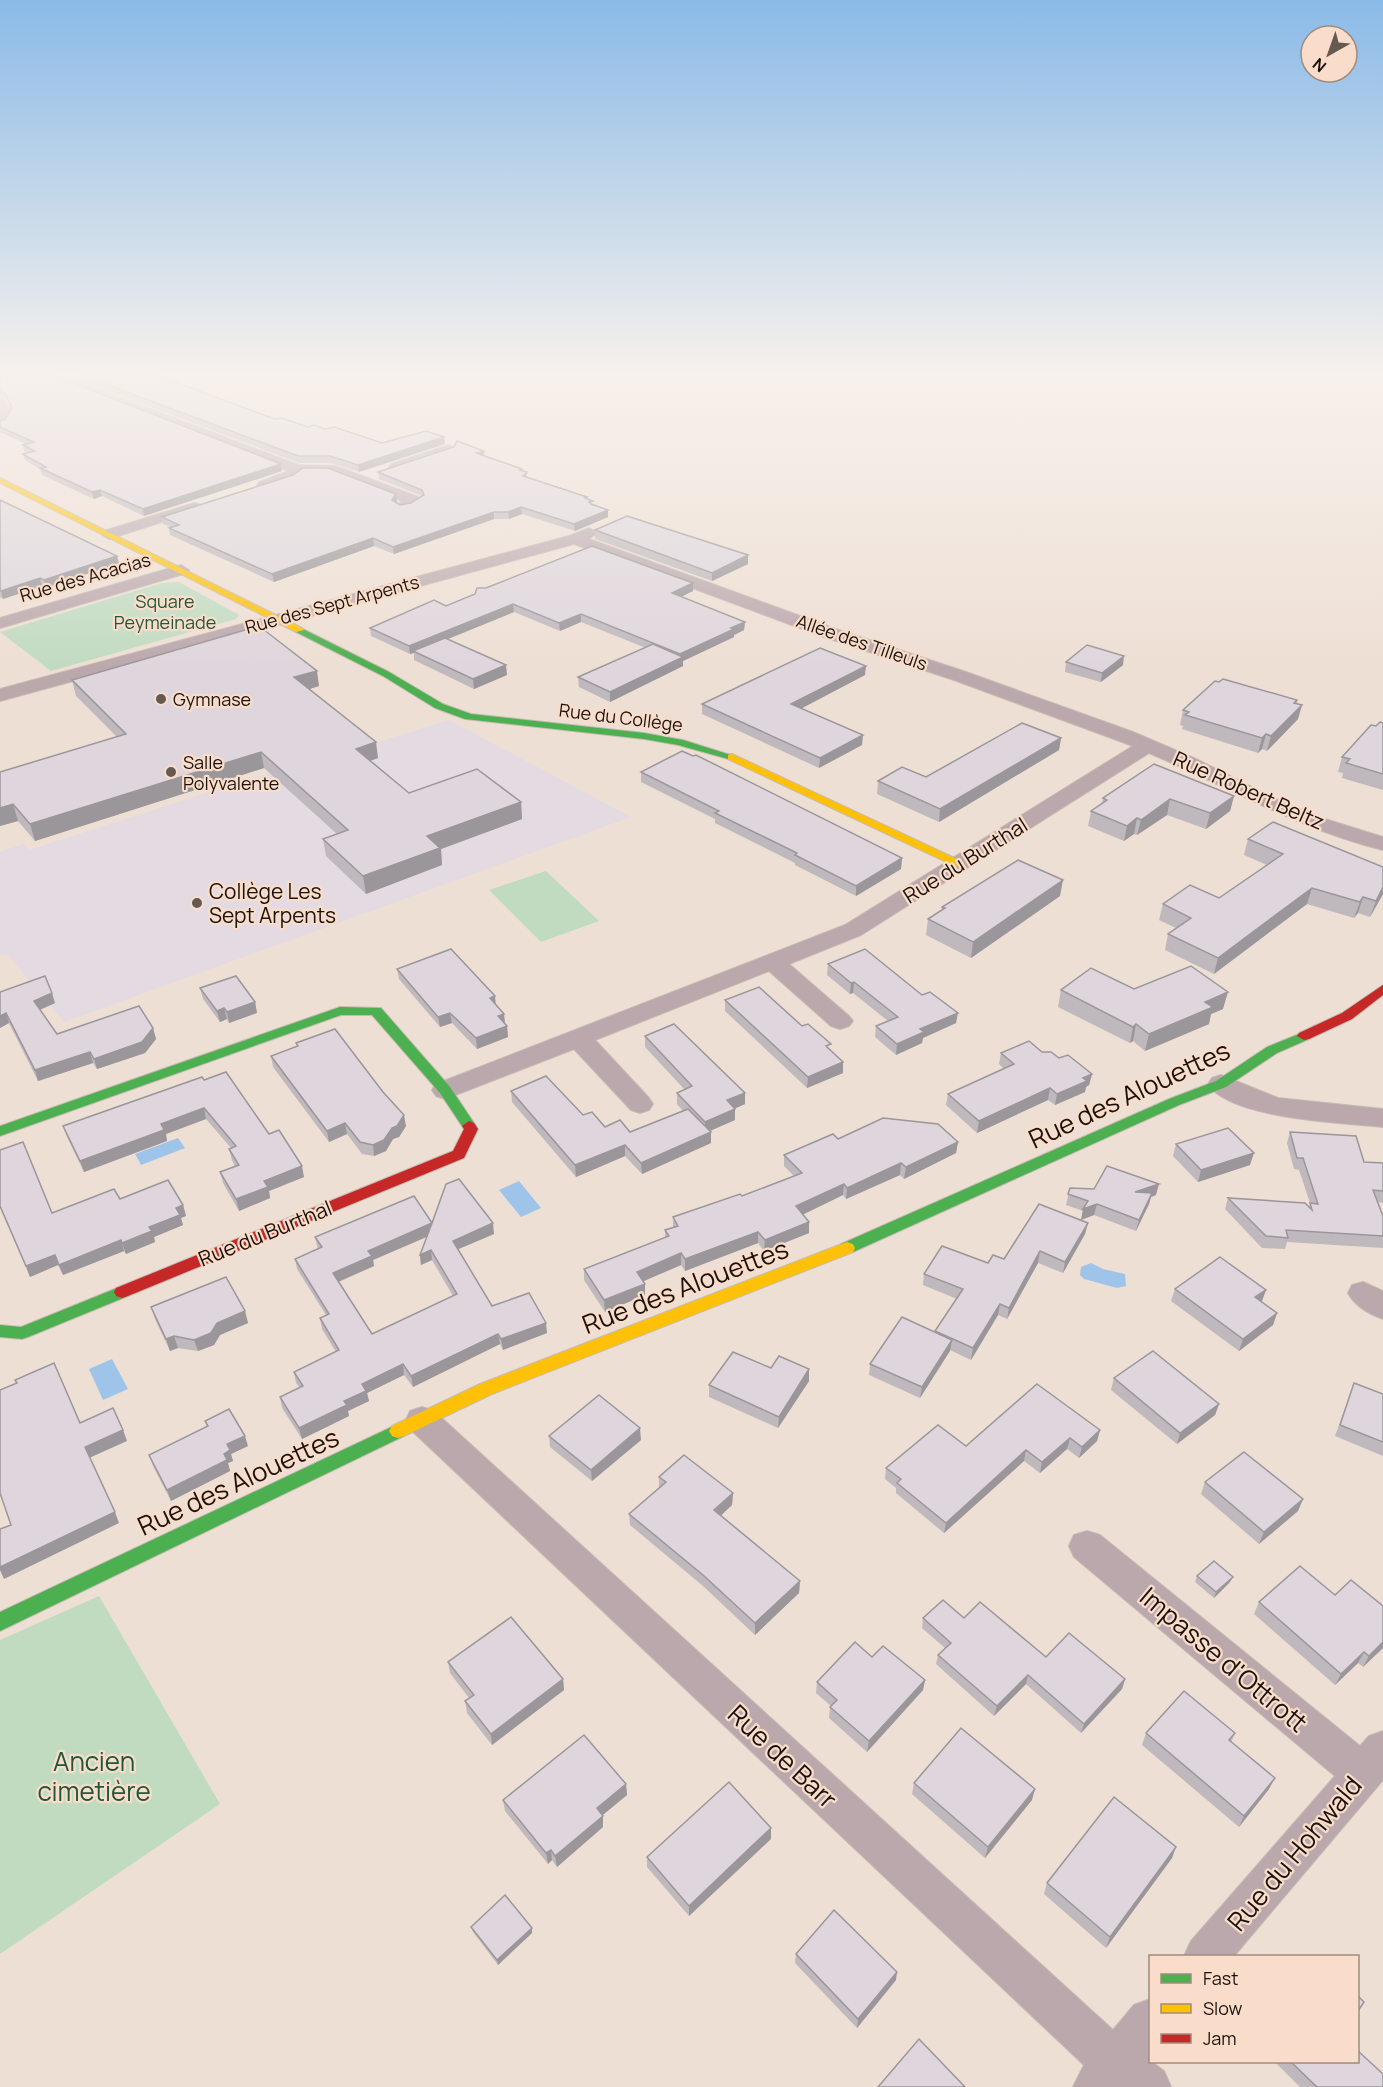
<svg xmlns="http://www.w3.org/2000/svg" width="1383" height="2087" viewBox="0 0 1383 2087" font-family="Manrope,sans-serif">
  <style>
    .education { fill: #e4dae1 }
    .green { fill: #c1dbc1 }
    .water { fill: #9ec4e9 }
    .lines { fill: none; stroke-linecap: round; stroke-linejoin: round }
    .street-casing { stroke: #c6bbb2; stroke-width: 2 }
    .fast-casing { stroke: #c6bbb2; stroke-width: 2 }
    .slow-casing { stroke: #c6bbb2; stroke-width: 2 }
    .jam-casing { stroke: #c6bbb2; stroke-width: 2 }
    .street { fill: #bba8ad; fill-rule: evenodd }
    .fast { fill: #4caf50; fill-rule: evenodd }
    .slow { fill: #ffc107; fill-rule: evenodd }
    .jam { fill: #c62828; fill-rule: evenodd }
    .wall { fill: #bfb8bd; fill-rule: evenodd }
    .shaded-wall { fill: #9b969a }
    .building { fill: #ded6dc; stroke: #9b969a; stroke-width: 1.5; fill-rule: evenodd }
    .poi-dot { fill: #655a51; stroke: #f9ddca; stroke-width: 2 }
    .labels { text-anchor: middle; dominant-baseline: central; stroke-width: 4.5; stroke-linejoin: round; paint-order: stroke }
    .far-street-label { font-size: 18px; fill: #1b120b; stroke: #f9ddca }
    .far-park-label { font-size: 18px; fill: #1f5838; stroke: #f9ddca }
    .far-poi-label { font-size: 18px; fill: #1b120b; stroke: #f9ddca; text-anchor: start }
    .street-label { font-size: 21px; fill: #1b120b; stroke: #f9ddca }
    .poi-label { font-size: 21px; fill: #1b120b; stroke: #f9ddca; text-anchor: start }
    .near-street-label { font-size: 26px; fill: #1b120b; stroke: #f9ddca }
    .near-park-label { font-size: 26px; fill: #1f5838; stroke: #f9ddca }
  </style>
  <rect width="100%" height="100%" fill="#eedfd4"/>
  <!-- education -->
  <path class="education" d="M 449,720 L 631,817 L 64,1022 L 7,954 L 0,956 L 0,852 L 23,844 L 29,850 L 365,742 L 369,745 Z"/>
  <!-- green -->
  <g class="green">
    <path d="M 179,582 L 239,615 L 236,619 L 51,671 L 0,632 L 162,583 Z"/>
    <path d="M 546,871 L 599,921 L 541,942 L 489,890 Z"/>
    <path d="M 99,1596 L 220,1804 L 0,1954 L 0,1640 Z"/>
  </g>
  <!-- water -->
  <g class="water">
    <path d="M 178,1138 L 185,1148 L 141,1165 L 135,1154 Z"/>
    <path d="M 519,1181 L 541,1208 L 521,1217 L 499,1190 Z"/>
    <path d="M 1091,1263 L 1103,1269 L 1125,1274 L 1126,1286 L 1117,1288 L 1084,1279 L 1080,1275 L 1081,1267 Z"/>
    <path d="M 112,1359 L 128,1389 L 103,1400 L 89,1369 Z"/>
  </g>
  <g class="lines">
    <defs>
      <g id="street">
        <path d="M 48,376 L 64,376 L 299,465 L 336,466 L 421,498 L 423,501 C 418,508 405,511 397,509 L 395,506 L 402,501 C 381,493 322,465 303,474 C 291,479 273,492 259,488 L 257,485 L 259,482 L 289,471 Z"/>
        <path d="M 0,399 L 5,400 L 12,413 L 5,425 L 0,426 Z"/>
        <path d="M 449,445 L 456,449 L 454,452 L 396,471 L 389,467 L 391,464 Z"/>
        <path d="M 194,503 L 199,504 L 201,507 L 199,510 L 109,539 L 101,534 L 104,531 Z"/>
        <path d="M 589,528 L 597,533 L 589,539 L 833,628 L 966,672 L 1133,732 L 1196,759 L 1280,801 L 1325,819 L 1383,837 L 1383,850 C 1298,829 1229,787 1149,753 L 861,935 L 789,964 L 849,1016 L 853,1021 L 849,1026 L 840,1029 L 831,1026 L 769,971 L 595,1040 L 649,1098 L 653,1104 L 649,1110 L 640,1113 L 631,1110 L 574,1049 L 445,1099 L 436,1096 L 432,1090 L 436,1084 L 845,925 L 1133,746 L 954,680 L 821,636 L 574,544 L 0,701 L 0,689 L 569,536 Z"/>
        <path d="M 181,565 L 189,570 L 187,573 L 0,628 L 0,618 Z"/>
        <path d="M 1221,1075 L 1278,1098 L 1383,1109 L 1383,1127 C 1344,1123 1230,1119 1208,1084 L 1212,1078 Z"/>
        <path d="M 1363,1282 L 1383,1291 L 1383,1319 C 1369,1314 1355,1306 1348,1293 L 1352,1285 Z"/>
        <path d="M 422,1407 L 434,1411 L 1113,2030 L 1134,2005 L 1150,1999 L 1150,2056 L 1148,2059 L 1164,2071 L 1171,2087 L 1073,2087 L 1084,2065 L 410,1429 L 406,1420 L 410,1411 Z"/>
        <path d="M 1087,1531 L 1100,1535 L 1360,1746 L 1369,1736 L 1383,1731 L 1383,1780 L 1234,1956 L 1184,1956 L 1191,1941 L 1335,1776 L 1074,1557 L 1069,1546 L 1074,1535 Z"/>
      </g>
      <g id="fast">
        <path d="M 299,627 L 389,672 L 443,704 L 471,714 L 644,733 L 683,740 L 737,757 L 732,760 L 678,745 L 644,739 L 465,719 L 435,708 L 383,676 L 296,632 L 294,630 Z"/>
        <path d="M 340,1007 L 381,1008 L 450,1087 L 476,1126 L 474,1129 L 464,1129 L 440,1093 L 372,1015 L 341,1015 L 0,1136 L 0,1126 Z"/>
        <path d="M 1304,1032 L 1311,1036 L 1309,1039 L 1277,1053 L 1226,1087 L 1179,1105 L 853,1252 L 841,1252 L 839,1248 L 841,1244 L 1169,1099 L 1216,1081 L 1267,1047 Z"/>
        <path d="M 122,1286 L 128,1288 L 130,1292 L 128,1296 L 28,1337 L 22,1339 L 0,1337 L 0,1325 L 21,1327 Z"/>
        <path d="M 398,1424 L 404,1426 L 407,1431 L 404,1436 L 0,1631 L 0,1612 Z"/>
      </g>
      <g id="slow">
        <path d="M 0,478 L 302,628 L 304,630 L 296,632 L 0,483 Z"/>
        <path d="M 732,754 L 963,862 L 965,864 L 963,866 L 955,866 L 728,759 L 728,755 Z"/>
        <path d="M 847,1242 L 853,1244 L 855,1248 L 853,1252 L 492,1394 L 404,1436 L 398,1438 L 392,1436 L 389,1431 L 392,1426 L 480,1384 Z"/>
      </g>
      <g id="jam">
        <path d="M 1383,985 L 1383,995 L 1352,1019 L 1309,1039 L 1304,1040 L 1297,1036 L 1299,1033 L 1342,1013 Z"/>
        <path d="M 469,1121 L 474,1123 L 478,1129 L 464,1158 L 128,1296 L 122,1298 L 116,1296 L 114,1292 L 116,1288 L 453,1151 L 464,1129 L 462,1126 Z"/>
      </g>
    </defs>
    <!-- street casing -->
    <use href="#street" class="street-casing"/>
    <!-- fast casing -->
    <use href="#fast" class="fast-casing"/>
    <!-- slow casing -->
    <use href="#slow" class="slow-casing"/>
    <!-- jam casing -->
    <use href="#jam" class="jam-casing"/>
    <!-- street -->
    <use href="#street" class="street"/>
    <!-- fast -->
    <use href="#fast" class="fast"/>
    <!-- slow -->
    <use href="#slow" class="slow"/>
    <!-- jam -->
    <use href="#jam" class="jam"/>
  </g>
  <!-- wall -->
  <g class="wall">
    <path d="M 0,376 L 282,471 L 144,516 L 102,496 L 94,499 L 42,475 L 40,469 L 25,460 L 23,454 L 27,453 L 24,451 L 23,445 L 26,444 L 0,432 L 0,421 L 5,420 L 12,409 L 7,399 L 0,397 Z"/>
    <path d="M 69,376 L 159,376 L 275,419 L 308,427 L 325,429 L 382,443 L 445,444 L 359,472 L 331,463 L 299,463 Z"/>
    <path d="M 485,456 L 527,472 L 527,477 L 587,499 L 608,517 L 575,531 L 522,514 L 509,519 L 494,519 L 394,554 L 374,546 L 274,582 L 170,535 L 169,528 L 171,527 L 163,524 L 162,517 L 396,494 L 397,502 L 397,503 L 400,505 L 411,503 L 422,496 L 379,479 L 378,472 Z"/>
    <path d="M 0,500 L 119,563 L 46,588 L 42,586 L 3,599 L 0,597 Z"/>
    <path d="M 595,530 L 748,564 L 712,581 L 595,539 Z"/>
    <path d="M 693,591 L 681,597 L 745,622 L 744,630 L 734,635 L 734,637 L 683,661 L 683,666 L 610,702 L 579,687 L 578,677 L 646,648 L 581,622 L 560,631 L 514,612 L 447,639 L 507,675 L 474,689 L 414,660 L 414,653 L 410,654 L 371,636 L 370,628 L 446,606 Z"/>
    <path d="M 1066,662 L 1123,665 L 1101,682 L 1065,672 Z"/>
    <path d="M 865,675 L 801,708 L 862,745 L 819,768 L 702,714 L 702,704 Z"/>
    <path d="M 72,680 L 319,686 L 309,689 L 378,758 L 370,761 L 409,793 L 521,802 L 522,819 L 441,849 L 442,865 L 366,894 L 326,856 L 323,839 L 337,834 L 264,768 L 35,841 L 18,821 L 0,826 L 0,772 L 117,737 L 76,696 Z"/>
    <path d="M 1297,700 L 1296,703 L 1298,719 L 1267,751 L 1262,749 L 1258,753 L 1182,729 L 1183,726 L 1180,725 L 1183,710 Z"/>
    <path d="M 1383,723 L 1383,790 L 1342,778 L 1343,773 L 1338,772 L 1342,757 L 1376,726 Z"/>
    <path d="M 1061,738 L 1059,750 L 939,822 L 877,794 L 878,781 L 926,777 Z"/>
    <path d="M 641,772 L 902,858 L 901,869 L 856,896 L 795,865 L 795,863 L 715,823 L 715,819 L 641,782 Z"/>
    <path d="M 1234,796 L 1230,811 L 1206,829 L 1167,815 L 1137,835 L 1134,834 L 1124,841 L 1088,826 L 1091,811 L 1102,803 L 1103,798 Z"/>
    <path d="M 1248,839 L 1383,894 L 1370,917 L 1358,913 L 1354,918 L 1307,904 L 1214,974 L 1165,950 L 1168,934 L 1176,928 L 1159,920 L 1163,904 L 1219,898 L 1267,865 L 1244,855 Z"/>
    <path d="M 1060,896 L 971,958 L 926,935 L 928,919 L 942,910 L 942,907 Z"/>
    <path d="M 828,964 L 956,1023 L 923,1038 L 922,1043 L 896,1055 L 875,1037 L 876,1026 L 888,1021 L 853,993 L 850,994 L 827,975 Z"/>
    <path d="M 397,969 L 496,1005 L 504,1014 L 505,1024 L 507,1026 L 508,1037 L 477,1049 L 452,1023 L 440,1027 L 399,979 Z"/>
    <path d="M 200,988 L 255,1002 L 257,1013 L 229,1023 L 227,1019 L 220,1022 L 203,999 Z"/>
    <path d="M 1061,990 L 1223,1009 L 1211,1014 L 1209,1024 L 1145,1051 L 1133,1041 L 1130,1043 L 1058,1007 Z"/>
    <path d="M 0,992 L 55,1003 L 40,1010 L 57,1034 L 153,1028 L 156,1039 L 145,1053 L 97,1069 L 93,1063 L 38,1081 L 9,1023 L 0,1028 Z"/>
    <path d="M 725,1000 L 802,1026 L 843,1062 L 843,1073 L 807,1088 L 725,1011 Z"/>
    <path d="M 645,1036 L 745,1104 L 735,1108 L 735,1120 L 710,1131 L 711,1143 L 642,1174 L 625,1156 L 576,1177 L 512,1102 L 511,1091 L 605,1127 L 630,1132 L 683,1111 L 677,1104 L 677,1093 L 685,1090 L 645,1047 Z"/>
    <path d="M 296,1043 L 406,1126 L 399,1137 L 393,1139 L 386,1151 L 374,1156 L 362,1154 L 347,1134 L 329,1142 L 273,1067 L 271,1056 L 297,1046 Z"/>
    <path d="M 1042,1052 L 1059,1058 L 1092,1074 L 1089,1085 L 1086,1087 L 1085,1092 L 1055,1105 L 1048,1100 L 977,1133 L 946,1105 L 948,1094 L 1004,1069 L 999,1064 L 1001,1053 Z"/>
    <path d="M 204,1080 L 269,1134 L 304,1177 L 269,1191 L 270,1198 L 239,1211 L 223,1183 L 220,1172 L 235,1167 L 232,1160 L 229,1149 L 231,1148 L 206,1119 L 166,1134 L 167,1141 L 84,1172 L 67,1137 L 63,1126 Z"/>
    <path d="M 1290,1132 L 1364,1162 L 1383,1163 L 1383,1203 L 1378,1202 L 1383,1216 L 1383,1248 L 1287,1242 L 1285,1249 L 1262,1248 L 1225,1209 L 1228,1198 L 1309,1207 L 1310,1203 L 1299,1170 L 1294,1169 L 1287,1143 Z"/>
    <path d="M 838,1139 L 958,1142 L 956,1153 L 904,1179 L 900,1175 L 846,1199 L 843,1195 L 803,1214 L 809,1222 L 809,1233 L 764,1251 L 758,1243 L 685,1271 L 681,1265 L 643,1281 L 645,1295 L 605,1312 L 584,1280 L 584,1269 L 665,1237 L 665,1230 L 673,1228 L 673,1217 L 742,1196 L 794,1176 L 784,1166 L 784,1155 Z"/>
    <path d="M 1176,1144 L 1250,1165 L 1198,1182 L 1173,1156 Z"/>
    <path d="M 0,1150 L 52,1213 L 120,1199 L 183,1205 L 186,1216 L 181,1218 L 183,1225 L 154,1237 L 155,1242 L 126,1254 L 124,1251 L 63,1275 L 58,1265 L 30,1277 L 0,1207 Z"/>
    <path d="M 1070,1188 L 1156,1195 L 1151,1197 L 1149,1204 L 1136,1231 L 1094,1215 L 1081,1220 L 1083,1211 L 1066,1205 Z"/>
    <path d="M 432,1223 L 494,1234 L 458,1249 L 492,1306 L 547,1333 L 503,1350 L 500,1344 L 413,1387 L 404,1375 L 367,1393 L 369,1401 L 348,1411 L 349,1416 L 302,1439 L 282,1408 L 280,1397 L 299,1387 L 296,1383 L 294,1372 L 336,1352 L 322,1329 L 320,1318 L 326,1315 L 297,1269 L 295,1259 L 318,1249 L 315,1237 ZM 427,1237 L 420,1255 L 421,1265 L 432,1260 L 453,1296 L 372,1334 L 339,1282 L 374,1266 L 373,1260 Z"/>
    <path d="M 1088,1223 L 1085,1234 L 1063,1273 L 1038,1263 L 1007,1319 L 998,1315 L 971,1360 L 950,1350 L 920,1398 L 869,1375 L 870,1364 L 935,1332 L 957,1299 L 923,1285 L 924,1274 L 988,1263 L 1004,1259 Z"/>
    <path d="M 1175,1289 L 1266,1290 L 1261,1302 L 1277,1313 L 1273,1325 L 1239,1351 L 1171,1301 Z"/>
    <path d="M 151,1307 L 245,1311 L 248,1323 L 220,1335 L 214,1345 L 198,1351 L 178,1348 L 170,1351 L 155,1319 Z"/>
    <path d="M 771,1368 L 809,1381 L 778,1428 L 709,1397 L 709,1385 Z"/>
    <path d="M 1114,1378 L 1219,1404 L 1215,1415 L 1177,1444 L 1111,1390 Z"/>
    <path d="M 1354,1383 L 1383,1394 L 1383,1456 L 1335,1436 Z"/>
    <path d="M 205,1421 L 248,1446 L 231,1454 L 233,1461 L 228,1463 L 230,1471 L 171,1501 L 153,1466 L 149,1455 L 207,1427 Z"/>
    <path d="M 1100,1430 L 1097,1441 L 1079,1458 L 1067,1449 L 1040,1473 L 1024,1461 L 944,1533 L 896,1493 L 896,1488 L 885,1479 L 886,1468 L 966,1446 Z"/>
    <path d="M 549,1436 L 641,1440 L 592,1481 L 550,1447 Z"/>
    <path d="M 659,1477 L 733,1493 L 732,1505 L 721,1515 L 800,1581 L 799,1593 L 755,1635 L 703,1586 L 630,1525 L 629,1514 L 659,1488 Z"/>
    <path d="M 1205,1482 L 1303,1499 L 1298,1511 L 1259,1544 L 1201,1494 Z"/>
    <path d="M 1197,1576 L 1230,1582 L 1214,1598 L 1195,1582 Z"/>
    <path d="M 1335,1595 L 1383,1606 L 1383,1648 L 1363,1667 L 1358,1663 L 1335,1685 L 1254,1614 L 1259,1602 Z"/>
    <path d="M 923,1618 L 964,1618 L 1046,1657 L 1125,1679 L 1122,1689 L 1081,1733 L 1026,1684 L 994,1716 L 936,1664 L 938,1655 L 945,1648 L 922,1628 Z"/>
    <path d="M 872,1657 L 925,1680 L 923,1690 L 867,1752 L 829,1718 L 830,1707 L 831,1706 L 816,1693 L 817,1682 Z"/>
    <path d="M 448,1662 L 563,1679 L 564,1690 L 492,1745 L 467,1713 L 465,1701 L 469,1698 L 450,1673 Z"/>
    <path d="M 1146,1733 L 1235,1733 L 1231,1743 L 1269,1789 L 1239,1827 L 1142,1745 Z"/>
    <path d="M 914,1783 L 1032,1800 L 985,1858 L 912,1794 Z"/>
    <path d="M 626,1784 L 627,1795 L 602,1815 L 603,1827 L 557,1867 L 552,1860 L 548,1864 L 505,1811 L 503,1800 Z"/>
    <path d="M 771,1828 L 771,1839 L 689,1916 L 647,1867 L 647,1857 Z"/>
    <path d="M 1172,1858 L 1106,1948 L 1044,1894 L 1047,1883 Z"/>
    <path d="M 471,1927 L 532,1933 L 498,1965 L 473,1932 Z"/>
    <path d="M 796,1954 L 896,1980 L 857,2028 L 795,1963 Z"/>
    <path d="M 1274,2061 L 1358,2061 L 1383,2087 L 1300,2087 Z"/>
  </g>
  <!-- shaded-wall -->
  <g class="shaded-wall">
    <path d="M 444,437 L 445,444 L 359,472 L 358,465 Z"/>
    <path d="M 484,451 L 485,457 L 476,453 Z"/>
    <path d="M 281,464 L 282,471 L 144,516 L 143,509 Z"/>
    <path d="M 100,490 L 102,496 L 94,499 L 92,492 Z"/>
    <path d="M 396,494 L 397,502 L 393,507 L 392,500 Z"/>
    <path d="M 521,507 L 522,514 L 509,519 L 508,512 Z"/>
    <path d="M 608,510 L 608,517 L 575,531 L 574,524 Z"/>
    <path d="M 494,512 L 494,519 L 394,554 L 393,547 Z"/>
    <path d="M 373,538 L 374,546 L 274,582 L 272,574 Z"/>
    <path d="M 748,555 L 748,564 L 712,581 L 712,573 Z"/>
    <path d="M 117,556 L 119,563 L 46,588 L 44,580 Z"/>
    <path d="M 40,578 L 42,586 L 3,599 L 1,591 Z"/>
    <path d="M 693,583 L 693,591 L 672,601 L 672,593 Z"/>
    <path d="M 513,604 L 514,612 L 416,652 L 413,651 L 414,653 L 410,654 L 409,646 Z"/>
    <path d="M 581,614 L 581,622 L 560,631 L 559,623 Z"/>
    <path d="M 745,622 L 744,630 L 734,635 L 734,637 L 683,661 L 683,666 L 610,702 L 610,692 L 680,658 L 680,654 Z"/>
    <path d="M 1124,656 L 1123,665 L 1101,682 L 1102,673 Z"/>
    <path d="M 506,665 L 507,675 L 474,689 L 473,679 Z"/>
    <path d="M 866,666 L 865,675 L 791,714 L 791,704 Z"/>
    <path d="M 317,671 L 319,686 L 297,693 L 294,677 Z"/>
    <path d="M 1297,700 L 1294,713 L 1302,705 L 1298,719 L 1267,751 L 1271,736 Z"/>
    <path d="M 1266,734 L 1262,749 L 1258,753 L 1262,738 Z"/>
    <path d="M 863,735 L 862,745 L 819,768 L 820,758 Z"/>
    <path d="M 1061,738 L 1059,750 L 939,822 L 940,809 Z"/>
    <path d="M 376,742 L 378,758 L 358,765 L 356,749 Z"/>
    <path d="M 261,752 L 264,768 L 35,841 L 30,824 Z"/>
    <path d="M 1234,796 L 1230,811 L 1206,829 L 1210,813 Z"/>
    <path d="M 1170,799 L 1167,815 L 1137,835 L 1141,820 Z"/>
    <path d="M 521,802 L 522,819 L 441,849 L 442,865 L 366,894 L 363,876 L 427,836 Z"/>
    <path d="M 13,804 L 18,821 L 0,826 L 0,808 Z"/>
    <path d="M 1137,818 L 1134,834 L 1124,841 L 1127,826 Z"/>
    <path d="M 902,858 L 901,869 L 856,896 L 856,886 Z"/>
    <path d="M 1063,880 L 1060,896 L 971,958 L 973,942 Z"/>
    <path d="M 1383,887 L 1383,894 L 1370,917 L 1376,901 Z"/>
    <path d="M 1312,888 L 1307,904 L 1214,974 L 1218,958 Z"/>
    <path d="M 1363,897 L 1358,913 L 1354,918 L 1360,902 Z"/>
    <path d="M 854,982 L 853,993 L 850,994 L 851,983 Z"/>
    <path d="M 1228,992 L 1223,1009 L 1211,1014 L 1209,1024 L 1145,1051 L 1149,1034 L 1205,1002 Z"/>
    <path d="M 52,993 L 55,1003 L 37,1011 L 34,1001 Z"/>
    <path d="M 495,996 L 496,1006 L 490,998 Z"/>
    <path d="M 255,1002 L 257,1013 L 229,1023 L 227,1012 Z"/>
    <path d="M 224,1008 L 227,1019 L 220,1022 L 217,1011 Z"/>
    <path d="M 6,1013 L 9,1023 L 0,1028 L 0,1016 Z"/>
    <path d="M 450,1013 L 452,1023 L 440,1027 L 438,1017 Z"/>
    <path d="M 958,1013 L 956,1023 L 923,1038 L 922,1043 L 896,1055 L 897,1044 L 920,1029 Z"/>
    <path d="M 504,1014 L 505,1024 L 498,1016 Z"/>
    <path d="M 1136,1024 L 1133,1041 L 1130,1043 L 1133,1027 Z"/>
    <path d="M 507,1026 L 508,1037 L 477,1049 L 476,1038 Z"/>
    <path d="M 153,1028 L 156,1039 L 145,1053 L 97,1069 L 94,1059 Z"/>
    <path d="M 90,1052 L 93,1063 L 38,1081 L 35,1070 Z"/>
    <path d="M 843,1062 L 843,1073 L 807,1088 L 808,1077 Z"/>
    <path d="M 1092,1074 L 1089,1085 L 1086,1087 L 1085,1092 L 1055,1105 L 1057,1094 L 1083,1078 Z"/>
    <path d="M 1050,1088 L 1048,1100 L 977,1133 L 979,1121 Z"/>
    <path d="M 745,1093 L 745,1104 L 727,1112 L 727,1100 Z"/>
    <path d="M 204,1108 L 206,1119 L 166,1134 L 167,1141 L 84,1172 L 80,1161 L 161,1124 Z"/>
    <path d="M 735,1109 L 735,1120 L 705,1133 L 705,1122 Z"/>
    <path d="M 404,1115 L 406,1126 L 399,1137 L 393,1139 L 386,1151 L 374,1156 L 373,1145 Z"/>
    <path d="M 345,1123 L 347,1134 L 329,1142 L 327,1131 Z"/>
    <path d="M 711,1132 L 711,1143 L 642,1174 L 641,1163 Z"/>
    <path d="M 958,1142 L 956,1153 L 904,1179 L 906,1167 Z"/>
    <path d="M 625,1145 L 625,1156 L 576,1177 L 575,1165 Z"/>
    <path d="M 1254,1153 L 1250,1165 L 1198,1182 L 1201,1170 Z"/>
    <path d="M 901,1163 L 900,1175 L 846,1199 L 847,1188 Z"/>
    <path d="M 302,1166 L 304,1177 L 269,1191 L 270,1198 L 239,1211 L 236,1199 L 264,1181 Z"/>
    <path d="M 844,1184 L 843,1195 L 796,1218 L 796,1206 Z"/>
    <path d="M 1159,1184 L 1156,1195 L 1151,1197 L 1149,1204 L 1136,1231 L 1139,1220 L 1135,1192 Z"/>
    <path d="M 1097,1204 L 1094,1215 L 1081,1220 L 1083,1209 Z"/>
    <path d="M 183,1205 L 186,1216 L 181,1218 L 183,1225 L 154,1237 L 155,1242 L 126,1254 L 122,1243 L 149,1227 L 176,1208 Z"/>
    <path d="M 809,1222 L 809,1233 L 764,1251 L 765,1240 Z"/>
    <path d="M 432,1223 L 433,1234 L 373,1260 L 374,1266 L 335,1283 L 333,1273 L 368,1251 Z"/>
    <path d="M 493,1223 L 494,1234 L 454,1251 L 453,1241 Z"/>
    <path d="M 1088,1223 L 1085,1234 L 1063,1273 L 1065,1262 Z"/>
    <path d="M 758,1232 L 758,1243 L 685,1271 L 685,1259 Z"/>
    <path d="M 121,1240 L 124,1251 L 63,1275 L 59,1265 Z"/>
    <path d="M 431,1250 L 432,1260 L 421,1265 L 420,1255 Z"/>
    <path d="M 1040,1251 L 1038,1263 L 1007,1319 L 1009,1308 Z"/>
    <path d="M 681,1253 L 681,1265 L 637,1284 L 637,1272 Z"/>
    <path d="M 55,1255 L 58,1265 L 30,1277 L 26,1266 Z"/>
    <path d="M 645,1284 L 645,1295 L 605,1312 L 604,1300 Z"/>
    <path d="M 1266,1290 L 1262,1301 L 1251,1309 L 1255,1297 Z"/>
    <path d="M 1000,1304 L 998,1315 L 971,1360 L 973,1348 Z"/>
    <path d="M 245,1311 L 248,1323 L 220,1335 L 214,1345 L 198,1351 L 194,1340 L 217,1323 Z"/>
    <path d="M 1277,1313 L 1273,1325 L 1239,1351 L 1243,1339 Z"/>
    <path d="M 546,1323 L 547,1333 L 503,1350 L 501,1339 Z"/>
    <path d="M 498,1334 L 500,1344 L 413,1387 L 411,1376 Z"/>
    <path d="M 174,1336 L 178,1348 L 170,1351 L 166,1339 Z"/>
    <path d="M 952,1340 L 950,1351 L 920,1398 L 922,1387 Z"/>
    <path d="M 403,1364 L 404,1375 L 367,1393 L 369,1401 L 348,1411 L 349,1416 L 302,1439 L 299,1428 L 344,1401 L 362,1384 Z"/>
    <path d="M 809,1369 L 809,1381 L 778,1428 L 779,1417 Z"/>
    <path d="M 1219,1404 L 1215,1415 L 1177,1444 L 1180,1433 Z"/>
    <path d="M 640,1428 L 641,1440 L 592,1481 L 591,1470 Z"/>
    <path d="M 123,1430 L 127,1441 L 89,1458 L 85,1447 Z"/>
    <path d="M 1100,1430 L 1097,1441 L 1079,1458 L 1082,1447 Z"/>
    <path d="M 245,1436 L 248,1446 L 231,1454 L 233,1461 L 228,1463 L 230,1471 L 171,1501 L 167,1490 L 224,1454 L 227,1444 Z"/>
    <path d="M 1070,1438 L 1067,1449 L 1040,1473 L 1042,1462 Z"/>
    <path d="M 1026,1450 L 1024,1461 L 944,1533 L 946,1523 Z"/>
    <path d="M 733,1493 L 732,1505 L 714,1522 L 714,1510 Z"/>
    <path d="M 1303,1499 L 1298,1511 L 1259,1544 L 1264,1532 Z"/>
    <path d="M 115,1512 L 119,1523 L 4,1579 L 0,1570 L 0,1567 Z"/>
    <path d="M 1233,1577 L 1230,1582 L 1214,1598 L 1216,1592 Z"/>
    <path d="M 800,1581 L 799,1593 L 755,1635 L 755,1623 Z"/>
    <path d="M 1383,1642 L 1383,1648 L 1363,1667 L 1369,1656 Z"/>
    <path d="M 1364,1652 L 1358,1663 L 1335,1685 L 1341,1674 Z"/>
    <path d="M 1028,1675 L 1026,1684 L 994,1716 L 997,1706 Z"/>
    <path d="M 563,1679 L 564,1690 L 492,1745 L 491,1734 Z"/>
    <path d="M 1125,1679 L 1122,1689 L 1081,1733 L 1084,1724 Z"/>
    <path d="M 925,1680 L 923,1690 L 867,1752 L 869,1741 Z"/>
    <path d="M 1275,1778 L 1269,1789 L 1239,1827 L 1244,1816 Z"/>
    <path d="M 626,1784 L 627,1795 L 598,1819 L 597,1808 Z"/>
    <path d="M 1035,1789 L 1032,1800 L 985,1858 L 988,1847 Z"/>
    <path d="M 603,1816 L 603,1827 L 557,1867 L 555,1856 Z"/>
    <path d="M 771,1828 L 771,1839 L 689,1916 L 689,1906 Z"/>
    <path d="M 1176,1847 L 1172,1858 L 1106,1948 L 1110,1937 Z"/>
    <path d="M 551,1850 L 552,1860 L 548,1864 L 546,1853 Z"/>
    <path d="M 532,1928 L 532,1933 L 498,1965 L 497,1960 Z"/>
    <path d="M 897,1972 L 896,1980 L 857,2028 L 858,2019 Z"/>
  </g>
  <!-- building -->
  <g class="building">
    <path d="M 0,376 L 55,376 L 281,464 L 143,509 L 100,490 L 92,492 L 40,468 L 46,467 L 23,454 L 35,451 L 23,445 L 34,442 L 0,427 L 0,421 L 5,420 L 12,408 L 5,393 L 0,391 Z"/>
    <path d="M 84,376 L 159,376 L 275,419 L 282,418 L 308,427 L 314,425 L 325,429 L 334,427 L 382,443 L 426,431 L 444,437 L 358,465 L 330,456 L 298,456 Z"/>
    <path d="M 457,441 L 484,451 L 476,453 L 522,469 L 520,470 L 527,472 L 523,476 L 587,497 L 585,498 L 593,501 L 589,502 L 591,504 L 608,510 L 574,524 L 521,507 L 508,512 L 494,512 L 393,547 L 373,538 L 272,574 L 169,528 L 179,525 L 162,517 L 293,475 L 303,468 L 328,468 L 396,494 L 392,500 L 400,505 L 411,503 L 424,495 L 422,490 L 378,472 L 454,447 Z"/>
    <path d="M 0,500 L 117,556 L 44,580 L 40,578 L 1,591 L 0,591 Z"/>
    <path d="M 627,516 L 748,555 L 712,573 L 595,530 Z"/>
    <path d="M 592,546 L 693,583 L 672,593 L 745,622 L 731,628 L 734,629 L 680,654 L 581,614 L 559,623 L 513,604 L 409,646 L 370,628 L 434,600 L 446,606 L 475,594 L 477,588 L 486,588 Z"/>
    <path d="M 259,626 L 317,671 L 294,677 L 376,742 L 356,749 L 409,793 L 477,769 L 521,802 L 427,836 L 440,848 L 363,876 L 323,839 L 348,830 L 261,752 L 30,824 L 13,804 L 0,808 L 0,772 L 126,734 L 72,680 Z"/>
    <path d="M 445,638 L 506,665 L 473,679 L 413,651 Z"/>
    <path d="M 653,644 L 683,657 L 610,692 L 578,677 Z"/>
    <path d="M 1087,645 L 1124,656 L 1102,673 L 1066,662 Z"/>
    <path d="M 820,648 L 866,666 L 791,704 L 863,735 L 820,758 L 702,704 Z"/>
    <path d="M 1223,679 L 1297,700 L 1294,703 L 1302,705 L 1271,736 L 1266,734 L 1262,738 L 1185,715 L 1189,712 L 1183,710 L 1215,681 L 1219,682 Z"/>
    <path d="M 1380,722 L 1383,723 L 1383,774 L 1346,763 L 1350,759 L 1342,757 L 1371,725 L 1376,726 Z"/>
    <path d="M 1022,723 L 1061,738 L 940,809 L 878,781 L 902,767 L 926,777 Z"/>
    <path d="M 682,751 L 693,756 L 696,755 L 902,858 L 856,886 L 795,855 L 797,853 L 715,813 L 719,811 L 641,772 Z"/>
    <path d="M 1154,764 L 1234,796 L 1210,813 L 1170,799 L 1141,820 L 1137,818 L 1127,826 L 1091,811 L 1107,800 L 1103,798 Z"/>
    <path d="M 1273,822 L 1383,867 L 1383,887 L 1376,901 L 1363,897 L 1360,902 L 1312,888 L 1218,958 L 1168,934 L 1191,918 L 1163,904 L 1190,885 L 1219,898 L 1283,854 L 1248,839 Z"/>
    <path d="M 1018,860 L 1063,880 L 973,942 L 928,919 L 945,908 L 942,907 Z"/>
    <path d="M 451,949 L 495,996 L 490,998 L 504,1014 L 498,1016 L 507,1026 L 476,1038 L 450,1013 L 438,1017 L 397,969 Z"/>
    <path d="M 865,949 L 922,995 L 930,992 L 958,1013 L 920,1029 L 924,1032 L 897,1044 L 876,1026 L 898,1017 L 854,982 L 851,983 L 828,964 Z"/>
    <path d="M 1191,966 L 1228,992 L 1205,1002 L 1213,1007 L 1149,1034 L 1136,1024 L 1133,1027 L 1061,990 L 1091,968 L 1134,989 Z"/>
    <path d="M 45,976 L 52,993 L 34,1001 L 57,1034 L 139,1006 L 153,1028 L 142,1042 L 94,1059 L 90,1052 L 35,1070 L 6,1013 L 0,1016 L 0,992 Z"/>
    <path d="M 236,976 L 255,1002 L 227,1012 L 224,1008 L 217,1011 L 200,988 Z"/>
    <path d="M 759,987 L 802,1026 L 808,1024 L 831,1044 L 826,1046 L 843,1062 L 808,1077 L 725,1000 Z"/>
    <path d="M 674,1024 L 745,1093 L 727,1100 L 735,1109 L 705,1122 L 677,1093 L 692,1086 L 645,1036 Z"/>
    <path d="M 335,1029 L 383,1092 L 404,1115 L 397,1126 L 392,1128 L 384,1140 L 373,1145 L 360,1142 L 345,1123 L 327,1131 L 271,1056 L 298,1046 L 296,1043 Z"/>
    <path d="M 1029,1041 L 1042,1052 L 1051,1052 L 1059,1058 L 1068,1055 L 1092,1074 L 1083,1078 L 1087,1081 L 1057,1094 L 1050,1088 L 979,1121 L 948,1094 L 1014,1064 L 1001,1053 Z"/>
    <path d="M 226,1072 L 269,1134 L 279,1130 L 302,1166 L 264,1181 L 268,1187 L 236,1199 L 220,1172 L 239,1165 L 229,1149 L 236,1146 L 204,1108 L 161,1124 L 164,1130 L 80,1161 L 63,1126 L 202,1077 L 204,1080 Z"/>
    <path d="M 546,1076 L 583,1115 L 592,1112 L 605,1127 L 620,1120 L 630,1132 L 688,1109 L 711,1132 L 641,1163 L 625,1145 L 575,1165 L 511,1091 Z"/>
    <path d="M 883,1118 L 938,1124 L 958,1142 L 906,1167 L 901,1163 L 847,1188 L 844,1184 L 796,1206 L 809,1222 L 765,1240 L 758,1232 L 685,1259 L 681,1253 L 637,1272 L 645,1284 L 604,1300 L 584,1269 L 669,1236 L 665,1230 L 678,1226 L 673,1217 L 740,1194 L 742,1196 L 802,1173 L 784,1155 L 833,1134 L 838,1139 Z"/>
    <path d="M 1228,1128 L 1254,1153 L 1201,1170 L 1176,1144 Z"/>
    <path d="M 1290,1132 L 1356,1136 L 1364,1162 L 1383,1163 L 1383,1191 L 1373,1190 L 1383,1216 L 1383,1236 L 1286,1230 L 1288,1238 L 1266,1236 L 1228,1198 L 1305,1203 L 1312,1210 L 1310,1203 L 1318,1204 L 1303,1158 L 1297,1158 Z"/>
    <path d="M 23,1142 L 52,1213 L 114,1189 L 120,1199 L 168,1180 L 183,1205 L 176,1208 L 180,1215 L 149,1227 L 152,1231 L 122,1243 L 121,1240 L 59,1265 L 55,1255 L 26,1266 L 0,1206 L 0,1150 Z"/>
    <path d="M 1107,1166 L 1159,1184 L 1135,1192 L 1152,1193 L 1139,1220 L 1097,1204 L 1083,1209 L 1088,1201 L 1068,1194 L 1070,1188 L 1094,1189 Z"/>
    <path d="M 459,1179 L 493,1223 L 453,1241 L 492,1306 L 529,1293 L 546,1323 L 501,1339 L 498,1334 L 411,1376 L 403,1364 L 362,1384 L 366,1391 L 344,1401 L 347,1405 L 299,1428 L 280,1397 L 303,1386 L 294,1372 L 339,1350 L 320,1318 L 329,1314 L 295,1259 L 322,1247 L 315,1237 L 414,1196 L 432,1223 L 446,1184 ZM 432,1223 L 420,1255 L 431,1250 L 457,1294 L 372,1334 L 333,1273 L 372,1256 L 368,1251 Z"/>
    <path d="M 1039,1204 L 1088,1223 L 1065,1262 L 1040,1251 L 1009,1308 L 1000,1304 L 973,1348 L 935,1331 L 963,1289 L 924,1274 L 942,1246 L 988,1263 L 993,1255 L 1004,1259 Z"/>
    <path d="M 1220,1257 L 1266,1290 L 1255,1297 L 1277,1313 L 1243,1339 L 1175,1289 Z"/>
    <path d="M 226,1277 L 245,1311 L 217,1323 L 211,1333 L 194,1340 L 174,1336 L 166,1339 L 151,1307 Z"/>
    <path d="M 902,1317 L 952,1340 L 922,1387 L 870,1364 Z"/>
    <path d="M 1153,1351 L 1219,1404 L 1180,1433 L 1114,1378 Z"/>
    <path d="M 733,1352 L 771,1368 L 779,1356 L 809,1369 L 779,1417 L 709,1385 Z"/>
    <path d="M 54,1363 L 80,1423 L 113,1408 L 123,1430 L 85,1447 L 115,1512 L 0,1567 L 0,1529 L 11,1525 L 0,1493 L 0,1390 L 17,1383 L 15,1380 Z"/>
    <path d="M 1354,1383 L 1383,1394 L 1383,1442 L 1340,1425 Z"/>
    <path d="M 1037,1384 L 1100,1430 L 1082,1447 L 1070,1438 L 1042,1462 L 1026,1450 L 946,1523 L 897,1483 L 901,1479 L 886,1468 L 938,1425 L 966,1446 Z"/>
    <path d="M 599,1395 L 640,1428 L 591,1470 L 549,1436 Z"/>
    <path d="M 229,1409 L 245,1436 L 227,1444 L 230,1450 L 224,1454 L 227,1460 L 167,1490 L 149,1455 L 208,1426 L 205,1421 Z"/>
    <path d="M 1244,1452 L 1303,1499 L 1264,1532 L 1205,1482 Z"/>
    <path d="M 684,1455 L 733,1493 L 714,1510 L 800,1581 L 755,1623 L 703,1575 L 629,1514 L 666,1482 L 659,1477 Z"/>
    <path d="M 1214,1561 L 1233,1577 L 1216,1592 L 1197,1576 Z"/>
    <path d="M 1300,1566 L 1335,1595 L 1351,1580 L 1383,1606 L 1383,1642 L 1369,1656 L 1364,1652 L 1341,1674 L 1259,1602 Z"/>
    <path d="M 943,1600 L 964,1618 L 980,1602 L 1046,1657 L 1069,1633 L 1125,1679 L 1084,1724 L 1028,1675 L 997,1706 L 938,1655 L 951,1643 L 923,1618 Z"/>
    <path d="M 511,1617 L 563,1679 L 491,1734 L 465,1701 L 474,1695 L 448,1662 Z"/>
    <path d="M 855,1642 L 872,1657 L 883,1646 L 925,1680 L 869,1741 L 830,1707 L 837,1700 L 817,1682 Z"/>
    <path d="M 1184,1691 L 1235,1733 L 1229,1740 L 1275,1778 L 1244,1816 L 1146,1733 Z"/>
    <path d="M 961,1728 L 1035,1789 L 988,1847 L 914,1783 Z"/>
    <path d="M 584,1735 L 626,1784 L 597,1808 L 603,1816 L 555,1856 L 551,1850 L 546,1853 L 503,1800 Z"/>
    <path d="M 729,1782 L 771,1828 L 689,1906 L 647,1857 Z"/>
    <path d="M 1114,1797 L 1176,1847 L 1110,1937 L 1047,1883 Z"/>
    <path d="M 505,1895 L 532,1928 L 497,1960 L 471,1927 Z"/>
    <path d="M 834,1910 L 897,1972 L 858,2019 L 796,1954 Z"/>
    <path d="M 1358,1996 L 1364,2002 L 1358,2011 Z"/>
    <path d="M 919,2039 L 965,2087 L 878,2087 Z"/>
    <path d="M 1358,2051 L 1383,2074 L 1383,2087 L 1317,2087 L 1290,2061 L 1358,2061 Z"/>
  </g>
  <!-- sky -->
  <linearGradient id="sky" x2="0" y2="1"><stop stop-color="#8abae8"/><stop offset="0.56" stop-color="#f7f1ec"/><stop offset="1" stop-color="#f7f1ec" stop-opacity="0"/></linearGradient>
  <rect width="1383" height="668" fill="url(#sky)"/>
  <!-- markers -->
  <g class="poi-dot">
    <circle cx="161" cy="699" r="6"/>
    <circle cx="171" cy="772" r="6"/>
    <circle cx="197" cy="903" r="6"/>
  </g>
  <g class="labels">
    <!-- far-street labels -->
    <g class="far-street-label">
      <text transform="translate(85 577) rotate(-16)">Rue des Acacias</text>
      <text transform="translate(332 604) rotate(-15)">Rue des Sept Arpents</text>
      <text transform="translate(862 642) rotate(19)">Allée des Tilleuls</text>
      <text transform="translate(621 717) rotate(7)">Rue du Collège</text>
    </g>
    <!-- far-park labels -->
    <g class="far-park-label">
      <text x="165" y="601">Square<tspan x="165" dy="21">Peymeinade</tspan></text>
    </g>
    <!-- far-poi labels -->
    <g class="far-poi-label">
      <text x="173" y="699">Gymnase</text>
      <text x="183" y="762">Salle<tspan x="183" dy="21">Polyvalente</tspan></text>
    </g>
    <!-- street labels -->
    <g class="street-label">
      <text transform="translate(1249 790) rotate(24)">Rue Robert Beltz</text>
      <text transform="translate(965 860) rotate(-32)">Rue du Burthal</text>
      <text transform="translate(265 1233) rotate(-22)">Rue du Burthal</text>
    </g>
    <!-- poi labels -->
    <g class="poi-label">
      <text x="209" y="891">Collège Les<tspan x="209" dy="24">Sept Arpents</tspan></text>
    </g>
    <!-- near-street labels -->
    <g class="near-street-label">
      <text transform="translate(1129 1094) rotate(-25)">Rue des Alouettes</text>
      <text transform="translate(685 1286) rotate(-21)">Rue des Alouettes</text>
      <text transform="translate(238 1481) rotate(-25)">Rue des Alouettes</text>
      <text transform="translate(1224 1659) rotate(40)">Impasse d'Ottrott</text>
      <text transform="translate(783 1756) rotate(43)">Rue de Barr</text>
      <text transform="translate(1294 1853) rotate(-50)">Rue du Hohwald</text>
    </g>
    <!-- near-park labels -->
    <g class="near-park-label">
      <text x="94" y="1761">Ancien<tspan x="94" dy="30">cimetière</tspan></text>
    </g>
  </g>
  <!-- legend -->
  <rect x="1149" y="1955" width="210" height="108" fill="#f9ddca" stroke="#a08c7e" stroke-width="1.5"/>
  <rect x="1161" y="1974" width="30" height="9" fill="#4caf50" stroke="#a08c7e" stroke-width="1.5"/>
  <text x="1203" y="1985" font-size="18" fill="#1b120b">Fast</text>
  <rect x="1161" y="2004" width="30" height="9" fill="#ffc107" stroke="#a08c7e" stroke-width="1.5"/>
  <text x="1203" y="2015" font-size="18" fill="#1b120b">Slow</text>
  <rect x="1161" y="2034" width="30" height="9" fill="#c62828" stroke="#a08c7e" stroke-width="1.5"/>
  <text x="1203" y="2045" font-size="18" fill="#1b120b">Jam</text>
  <!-- north arrow -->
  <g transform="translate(1329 54) rotate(220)"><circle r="28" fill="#f9ddca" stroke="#a08c7e" stroke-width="1.5"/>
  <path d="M0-4.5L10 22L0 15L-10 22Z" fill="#655a51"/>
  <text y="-9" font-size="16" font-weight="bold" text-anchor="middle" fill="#1b120b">N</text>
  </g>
</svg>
